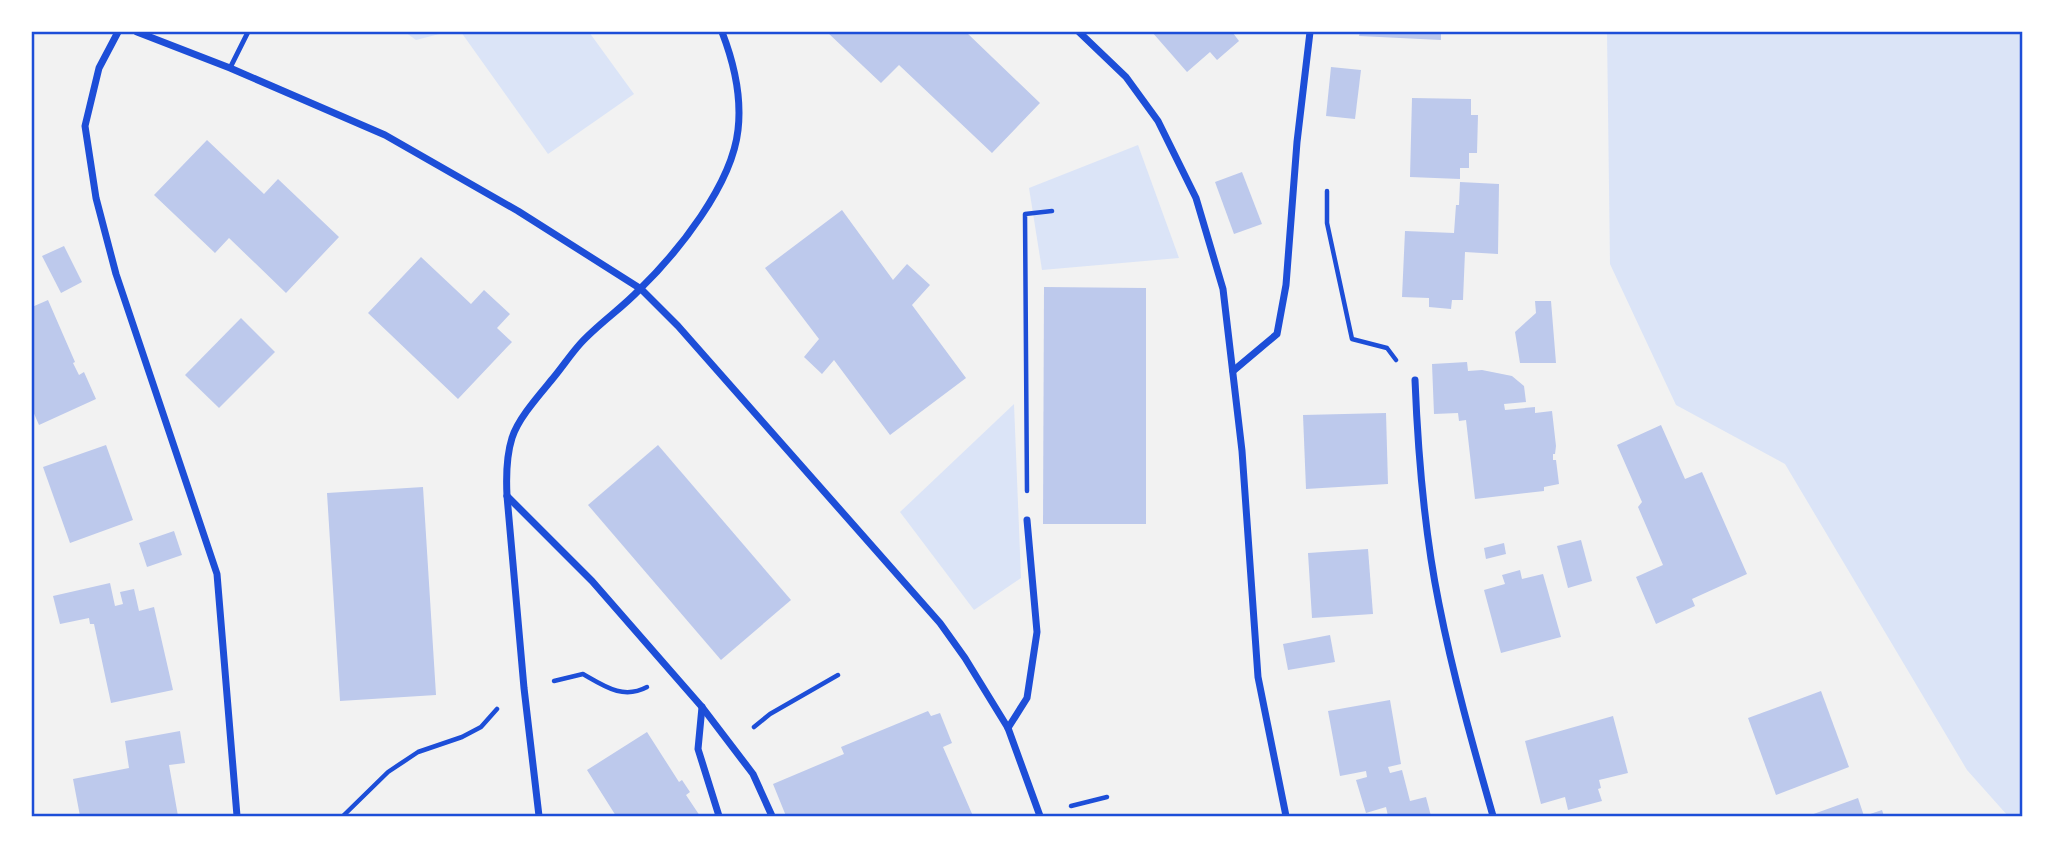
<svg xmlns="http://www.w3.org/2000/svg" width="2054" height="848" viewBox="0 0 2054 848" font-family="'Zilla Slab',serif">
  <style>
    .green { fill: #dbe4f7 }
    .building { fill: #bdc9ec }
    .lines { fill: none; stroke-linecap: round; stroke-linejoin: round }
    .path { stroke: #1d4ed8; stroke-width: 4.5 }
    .service { stroke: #1d4ed8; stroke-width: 5 }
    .minor { stroke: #1d4ed8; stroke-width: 7 }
    .neatline { fill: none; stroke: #1d4ed8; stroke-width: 2.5 }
  </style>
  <rect width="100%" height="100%" fill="#f2f2f2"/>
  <!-- green -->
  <g class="green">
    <path d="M 405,32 L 447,32 L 416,40 Z"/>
    <path d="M 461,32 L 589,32 L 634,94 L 548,154 Z"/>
    <path d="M 1607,32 L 2022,32 L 2022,816 L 2008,816 L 1967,770 L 1785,464 L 1676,405 L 1610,264 Z"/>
    <path d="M 1138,145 L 1179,258 L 1042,270 L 1029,188 Z"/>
    <path d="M 1014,404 L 1021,578 L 974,610 L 900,512 Z"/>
  </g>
  <!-- building -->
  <g class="building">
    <path d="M 827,32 L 966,32 L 1040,103 L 992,153 L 899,65 L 881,83 Z"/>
    <path d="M 1152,32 L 1234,32 L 1233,33 L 1239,41 L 1217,60 L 1210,52 L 1187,72 Z"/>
    <path d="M 1360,32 L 1441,32 L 1441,40 L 1359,36 Z"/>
    <path d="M 1331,67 L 1361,70 L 1355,119 L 1326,116 Z"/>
    <path d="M 1412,98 L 1471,99 L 1471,115 L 1478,115 L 1477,153 L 1469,153 L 1469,168 L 1460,168 L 1460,179 L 1410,177 Z"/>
    <path d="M 207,140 L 264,194 L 278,179 L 339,237 L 286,293 L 229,238 L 215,253 L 154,195 Z"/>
    <path d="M 1242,172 L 1262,224 L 1234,234 L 1215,182 Z"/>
    <path d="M 1460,182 L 1499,184 L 1498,254 L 1465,252 L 1463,300 L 1452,300 L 1451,309 L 1429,307 L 1429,298 L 1402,297 L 1405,231 L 1454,233 L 1456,205 L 1459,205 Z"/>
    <path d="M 842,210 L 893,280 L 907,264 L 930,285 L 912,305 L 966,378 L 890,435 L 834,360 L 822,374 L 804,357 L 819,339 L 765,268 Z"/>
    <path d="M 64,246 L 82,282 L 61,293 L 42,256 Z"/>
    <path d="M 421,257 L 471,304 L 484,290 L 510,314 L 497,328 L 512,342 L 458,399 L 368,313 Z"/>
    <path d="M 1044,287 L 1146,288 L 1146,524 L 1043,524 Z"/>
    <path d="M 48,300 L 75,362 L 73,363 L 79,375 L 84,372 L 96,399 L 39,425 L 32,409 L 32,307 Z"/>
    <path d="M 1535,301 L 1551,301 L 1556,363 L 1520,363 L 1515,332 L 1536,313 Z"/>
    <path d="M 241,318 L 275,352 L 219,408 L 185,375 Z"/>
    <path d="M 1467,362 L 1468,371 L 1482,370 L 1512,376 L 1524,386 L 1526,402 L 1504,404 L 1505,410 L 1535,407 L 1535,413 L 1552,411 L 1556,446 L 1555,454 L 1553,454 L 1553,460 L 1556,460 L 1559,484 L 1544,487 L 1544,491 L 1475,499 L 1466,420 L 1459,421 L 1458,413 L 1434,414 L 1432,364 Z"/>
    <path d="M 1386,413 L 1388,484 L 1306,489 L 1303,415 Z"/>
    <path d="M 1661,425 L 1685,479 L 1702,472 L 1747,574 L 1692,599 L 1695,606 L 1656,624 L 1636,577 L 1663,565 L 1638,507 L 1642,502 L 1617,445 Z"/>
    <path d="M 106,445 L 133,520 L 70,543 L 43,467 Z"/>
    <path d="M 658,445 L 791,600 L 721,660 L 588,505 Z"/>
    <path d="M 423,487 L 436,695 L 340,701 L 327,493 Z"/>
    <path d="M 174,531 L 182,555 L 147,567 L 139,543 Z"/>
    <path d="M 1581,540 L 1592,581 L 1568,588 L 1557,546 Z"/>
    <path d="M 1504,543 L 1506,554 L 1486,559 L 1484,548 Z"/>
    <path d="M 1368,549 L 1373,614 L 1312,618 L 1308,553 Z"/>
    <path d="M 1520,570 L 1522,579 L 1543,574 L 1561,637 L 1501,653 L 1484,590 L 1505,584 L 1502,575 Z"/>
    <path d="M 110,583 L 115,606 L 123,604 L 120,592 L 134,589 L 139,611 L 154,607 L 173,690 L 111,703 L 94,624 L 90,624 L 89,618 L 60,624 L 53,596 Z"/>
    <path d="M 1330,635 L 1335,662 L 1288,670 L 1283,644 Z"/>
    <path d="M 1821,691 L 1849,767 L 1776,795 L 1748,718 Z"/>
    <path d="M 1390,700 L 1401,764 L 1388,767 L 1390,773 L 1402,770 L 1410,801 L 1426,797 L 1431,816 L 1388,816 L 1386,807 L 1366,813 L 1356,780 L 1367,777 L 1366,771 L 1340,776 L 1328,711 Z"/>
    <path d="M 928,711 L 931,716 L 940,713 L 952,743 L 943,747 L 973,816 L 786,816 L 773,784 L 844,754 L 841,747 Z"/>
    <path d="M 1613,716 L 1628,773 L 1599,780 L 1601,788 L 1598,789 L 1602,801 L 1568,810 L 1565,797 L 1541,804 L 1525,741 Z"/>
    <path d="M 180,731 L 185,763 L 169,765 L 178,816 L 80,816 L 73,779 L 129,768 L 125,741 Z"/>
    <path d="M 647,732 L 679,782 L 682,780 L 690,792 L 686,795 L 700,816 L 616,816 L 587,770 Z"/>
    <path d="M 1858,798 L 1864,816 L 1882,810 L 1884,816 L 1808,816 Z"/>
  </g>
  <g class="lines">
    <!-- path -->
    <g class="path">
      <path d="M 1327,191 L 1327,223 L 1352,339 L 1387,348 L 1396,360"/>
      <path d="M 1027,491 L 1025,214 L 1052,211"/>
      <path d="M 554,681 L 583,674 C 604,686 623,700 647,687"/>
      <path d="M 754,727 L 770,714 L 838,675"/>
      <path d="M 1071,806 L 1107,797"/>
      <path d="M 343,816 L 388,772 L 418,752 L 462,737 L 481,727 L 497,709"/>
    </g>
    <!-- service -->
    <path class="service" d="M 230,68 L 248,32"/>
    <!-- minor -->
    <g class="minor">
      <path d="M 118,32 L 99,68 L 85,126 L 96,198 L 116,274 L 217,574 L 237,816"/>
      <path d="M 137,32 L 230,68 L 385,135 L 518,211 L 641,289 L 678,326 L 940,623 L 965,658 L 1008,728 L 1040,816"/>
      <path d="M 1079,32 L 1126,77 L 1158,121 L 1196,198 L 1223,289 L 1242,451 L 1258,677 L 1286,816"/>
      <path d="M 1233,371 L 1277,334 L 1286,285 L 1297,142 L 1310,32"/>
      <path d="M 1415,380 C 1418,455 1424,530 1439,604 C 1453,675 1473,746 1493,816"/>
      <path d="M 507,496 L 592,581 L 702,707 L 753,774 L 772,816"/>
      <path d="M 702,707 L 698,749 L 719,816"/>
      <path d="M 1008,728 L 1027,698 L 1037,632 L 1027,520"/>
      <path d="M 539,816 L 524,688 L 507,496 C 506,476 506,457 512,438 C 518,418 541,393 554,377 C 563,366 571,354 580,344 C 598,324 621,309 639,290 C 678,252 732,185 738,130 C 742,96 734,63 722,32"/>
    </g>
  </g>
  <!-- border -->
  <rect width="2054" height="848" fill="none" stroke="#ffffff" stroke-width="66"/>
  <rect x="33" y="33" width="1988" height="782" class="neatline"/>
</svg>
